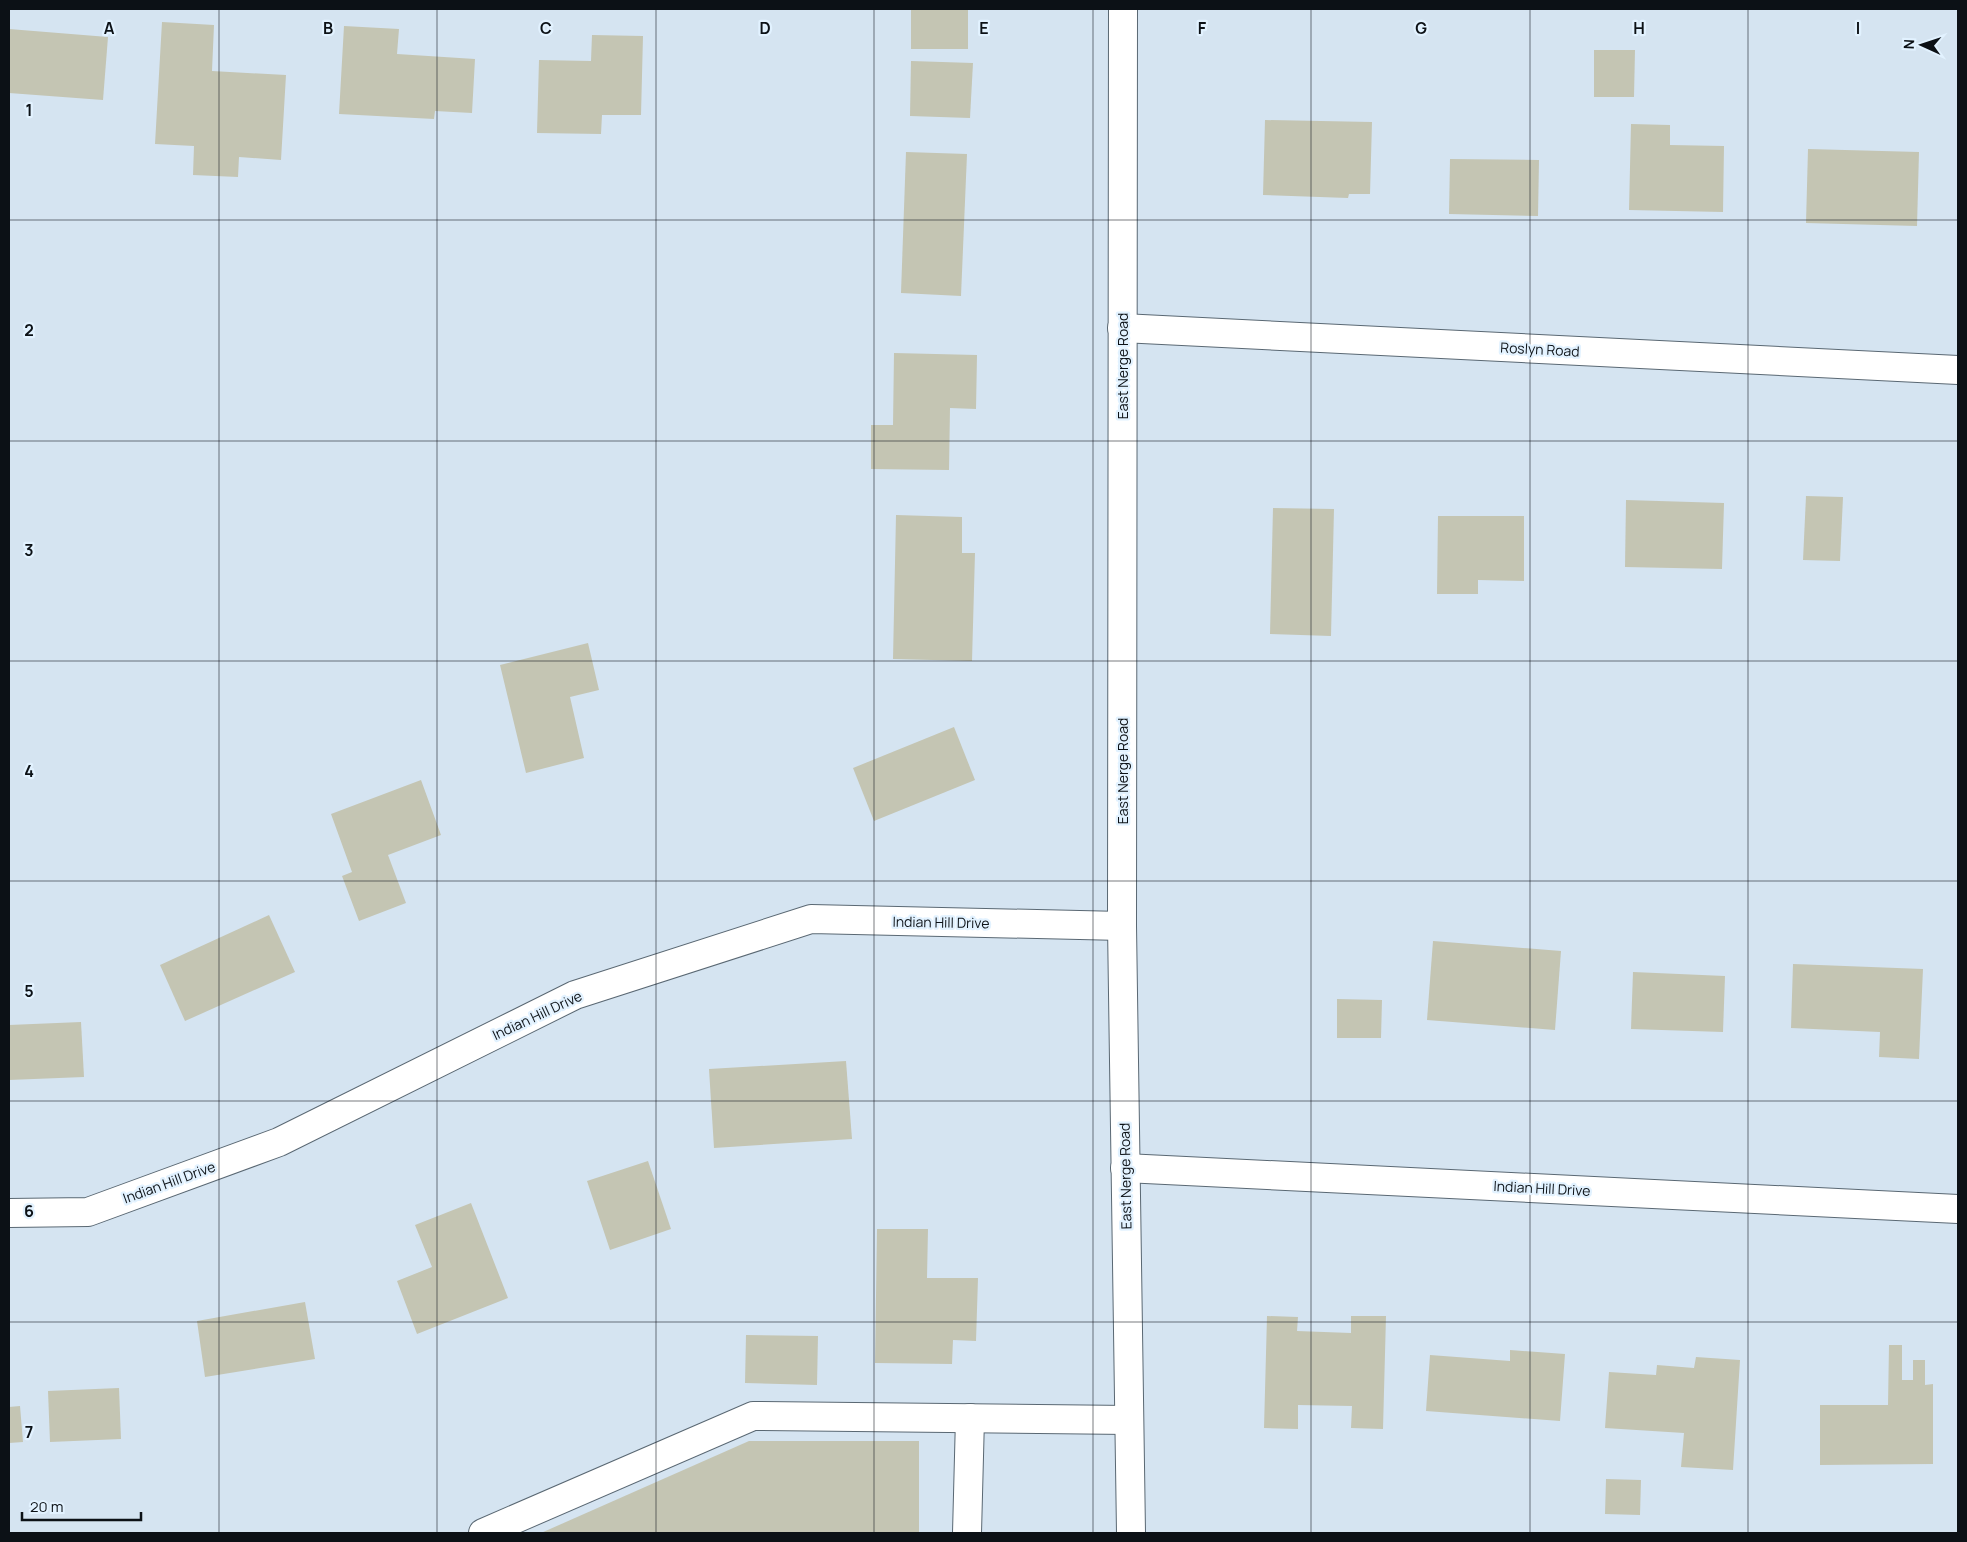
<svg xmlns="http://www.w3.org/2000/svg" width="1967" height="1542" viewBox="0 0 1967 1542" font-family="Manrope,sans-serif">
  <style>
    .building { fill: #c4c5b3 }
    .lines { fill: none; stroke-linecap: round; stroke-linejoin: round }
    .minor-casing { stroke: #5a6873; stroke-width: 30 }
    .major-casing { stroke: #5a6873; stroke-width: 30 }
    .minor { stroke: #fff; stroke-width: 28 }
    .major { stroke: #fff; stroke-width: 28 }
    .grid { fill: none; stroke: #0c1116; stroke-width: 1; stroke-opacity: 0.55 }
    .labels { text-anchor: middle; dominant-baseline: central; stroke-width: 4.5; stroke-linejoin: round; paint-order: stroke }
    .street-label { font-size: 14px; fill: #0c1116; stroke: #e2f2ff }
    .grid-label { font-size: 16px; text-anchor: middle; font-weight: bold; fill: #0c1116; stroke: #e2f2ff; stroke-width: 4.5; stroke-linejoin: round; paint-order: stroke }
  </style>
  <rect width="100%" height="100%" fill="#d5e4f1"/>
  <!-- building -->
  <g class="building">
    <rect x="911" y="10" width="57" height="39"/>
    <path d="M 162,22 L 214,25 L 212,71 L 286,75 L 281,160 L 239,157 L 238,177 L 193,175 L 194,146 L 155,144 Z"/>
    <path d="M 344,26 L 399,29 L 397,54 L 475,59 L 472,113 L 435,111 L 434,119 L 339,114 Z"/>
    <path d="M 9,29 L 108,37 L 103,100 L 9,93 Z"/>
    <path d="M 592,35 L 643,36 L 641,115 L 602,115 L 601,134 L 537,133 L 539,60 L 591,61 Z"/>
    <path d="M 1594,50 L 1635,50 L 1634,97 L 1594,97 Z"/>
    <path d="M 911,61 L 973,63 L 970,118 L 910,116 Z"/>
    <path d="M 1265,120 L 1372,122 L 1370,194 L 1349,194 L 1348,198 L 1263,195 Z"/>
    <path d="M 1631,124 L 1670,125 L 1670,145 L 1724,146 L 1723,212 L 1629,210 Z"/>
    <path d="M 1808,149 L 1919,152 L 1917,226 L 1806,223 Z"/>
    <path d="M 906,152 L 967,154 L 961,296 L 901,293 Z"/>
    <path d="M 1450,159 L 1539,160 L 1538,216 L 1449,214 Z"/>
    <path d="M 894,353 L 977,355 L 976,409 L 950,408 L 949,470 L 871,469 L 871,425 L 893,425 Z"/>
    <path d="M 1806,496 L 1843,497 L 1840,561 L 1803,560 Z"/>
    <path d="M 1626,500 L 1724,503 L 1722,569 L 1625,567 Z"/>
    <path d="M 1273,508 L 1334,509 L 1331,636 L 1270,634 Z"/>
    <path d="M 896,515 L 962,517 L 962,553 L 975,553 L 972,661 L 893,659 Z"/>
    <path d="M 1438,516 L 1524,516 L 1524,581 L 1478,580 L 1478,594 L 1437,594 Z"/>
    <path d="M 588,643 L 599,690 L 570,697 L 584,758 L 526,773 L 500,665 Z"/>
    <path d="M 954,727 L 975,780 L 874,821 L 853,768 Z"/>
    <path d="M 421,780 L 441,835 L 388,855 L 406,903 L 359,921 L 342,876 L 352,872 L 331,814 Z"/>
    <path d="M 269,915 L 295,972 L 185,1021 L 160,965 Z"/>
    <path d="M 1433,941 L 1561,951 L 1555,1030 L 1427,1020 Z"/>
    <path d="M 1793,964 L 1923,969 L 1919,1059 L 1879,1057 L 1880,1032 L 1791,1028 Z"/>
    <path d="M 1633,972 L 1725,976 L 1723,1032 L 1631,1029 Z"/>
    <path d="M 1337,999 L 1382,1000 L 1381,1038 L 1337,1038 Z"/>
    <path d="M 81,1022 L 84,1077 L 9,1080 L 9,1025 Z"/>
    <path d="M 846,1061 L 852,1139 L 714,1148 L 709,1069 Z"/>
    <path d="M 648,1161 L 671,1229 L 610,1250 L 587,1181 Z"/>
    <path d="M 471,1203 L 508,1298 L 417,1334 L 397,1281 L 432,1267 L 415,1225 Z"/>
    <path d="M 877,1229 L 928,1229 L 927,1278 L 978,1278 L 976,1341 L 953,1340 L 952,1364 L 875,1363 Z"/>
    <path d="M 305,1302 L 315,1359 L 205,1377 L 197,1321 Z"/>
    <path d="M 1267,1316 L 1298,1317 L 1297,1331 L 1351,1333 L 1351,1316 L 1386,1316 L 1383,1429 L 1351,1428 L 1352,1406 L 1298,1405 L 1298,1429 L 1264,1428 Z"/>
    <path d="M 746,1335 L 818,1336 L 817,1385 L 745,1383 Z"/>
    <path d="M 1889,1345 L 1902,1345 L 1902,1380 L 1913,1380 L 1913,1360 L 1925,1360 L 1925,1385 L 1933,1384 L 1933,1464 L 1820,1465 L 1820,1405 L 1888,1405 Z"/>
    <path d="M 1510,1350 L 1565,1354 L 1560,1421 L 1426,1411 L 1430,1355 L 1510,1361 Z"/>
    <path d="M 1696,1357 L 1740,1360 L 1733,1470 L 1681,1467 L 1684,1433 L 1605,1428 L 1609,1372 L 1656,1375 L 1657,1365 L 1694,1368 Z"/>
    <path d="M 119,1388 L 121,1439 L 50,1442 L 48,1391 Z"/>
    <path d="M 20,1406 L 23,1442 L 9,1443 L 9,1407 Z"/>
    <path d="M 749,1441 L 919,1441 L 919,1533 L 541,1533 Z"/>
    <path d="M 1606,1479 L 1641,1480 L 1640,1515 L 1605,1514 Z"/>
  </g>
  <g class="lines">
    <defs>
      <g id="minor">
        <path d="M 1122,328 L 1958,370"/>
        <path d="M 1125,1168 L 1958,1209"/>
        <path d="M 9,1213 L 88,1212 L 279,1142 L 575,995 L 811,919 L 1122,926"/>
        <path d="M 483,1533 L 753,1416 L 1129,1420"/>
        <path d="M 967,1533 L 970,1418"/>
      </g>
      <path id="major" d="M 1123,9 L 1122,926 L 1131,1533"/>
    </defs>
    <!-- minor casing -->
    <use href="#minor" class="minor-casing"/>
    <!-- major casing -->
    <use href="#major" class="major-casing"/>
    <!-- minor -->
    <use href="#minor" class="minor"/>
    <!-- major -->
    <use href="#major" class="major"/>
  </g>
  <!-- grid -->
  <path class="grid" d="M 219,9 L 219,1533M 437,9 L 437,1533M 656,9 L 656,1533M 874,9 L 874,1533M 1093,9 L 1093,1533M 1311,9 L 1311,1533M 1530,9 L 1530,1533M 1748,9 L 1748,1533M 9,220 L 1958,220M 9,441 L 1958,441M 9,661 L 1958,661M 9,881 L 1958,881M 9,1101 L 1958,1101M 9,1322 L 1958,1322"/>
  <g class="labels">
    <!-- street labels -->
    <g class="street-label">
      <text transform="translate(1540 349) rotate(3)">Roslyn Road</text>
      <text transform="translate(1122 366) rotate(-90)">East Nerge Road</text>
      <text transform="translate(1122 771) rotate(-90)">East Nerge Road</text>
      <text transform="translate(941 922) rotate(1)">Indian Hill Drive</text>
      <text transform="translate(537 1015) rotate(-25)">Indian Hill Drive</text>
      <text transform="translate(1125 1176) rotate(-91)">East Nerge Road</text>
      <text transform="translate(169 1182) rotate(-20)">Indian Hill Drive</text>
      <text transform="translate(1542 1188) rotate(3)">Indian Hill Drive</text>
    </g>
  </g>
  <g class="grid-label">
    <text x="109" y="34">A</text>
    <text x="328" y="34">B</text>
    <text x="546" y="34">C</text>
    <text x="765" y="34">D</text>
    <text x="984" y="34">E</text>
    <text x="1202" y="34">F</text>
    <text x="1421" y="34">G</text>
    <text x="1639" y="34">H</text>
    <text x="1858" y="34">I</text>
    <text x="29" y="116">1</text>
    <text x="29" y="336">2</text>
    <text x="29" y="556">3</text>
    <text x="29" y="777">4</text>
    <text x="29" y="997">5</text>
    <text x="29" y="1217">6</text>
    <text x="29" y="1438">7</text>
  </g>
  <!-- border -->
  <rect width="1967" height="1542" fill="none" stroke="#0c1116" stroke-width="20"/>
  <!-- north arrow -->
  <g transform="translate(1922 45) rotate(273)" stroke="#e2f2ff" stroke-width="4" paint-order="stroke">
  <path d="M0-4L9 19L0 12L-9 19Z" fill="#0c1116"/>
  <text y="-8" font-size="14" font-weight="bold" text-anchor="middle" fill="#0c1116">N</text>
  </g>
  <!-- scale -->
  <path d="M22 1512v8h119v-8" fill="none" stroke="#0c1116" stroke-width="2.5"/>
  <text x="30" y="1512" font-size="15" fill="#0c1116" stroke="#e2f2ff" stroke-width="4" paint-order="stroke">20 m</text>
</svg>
